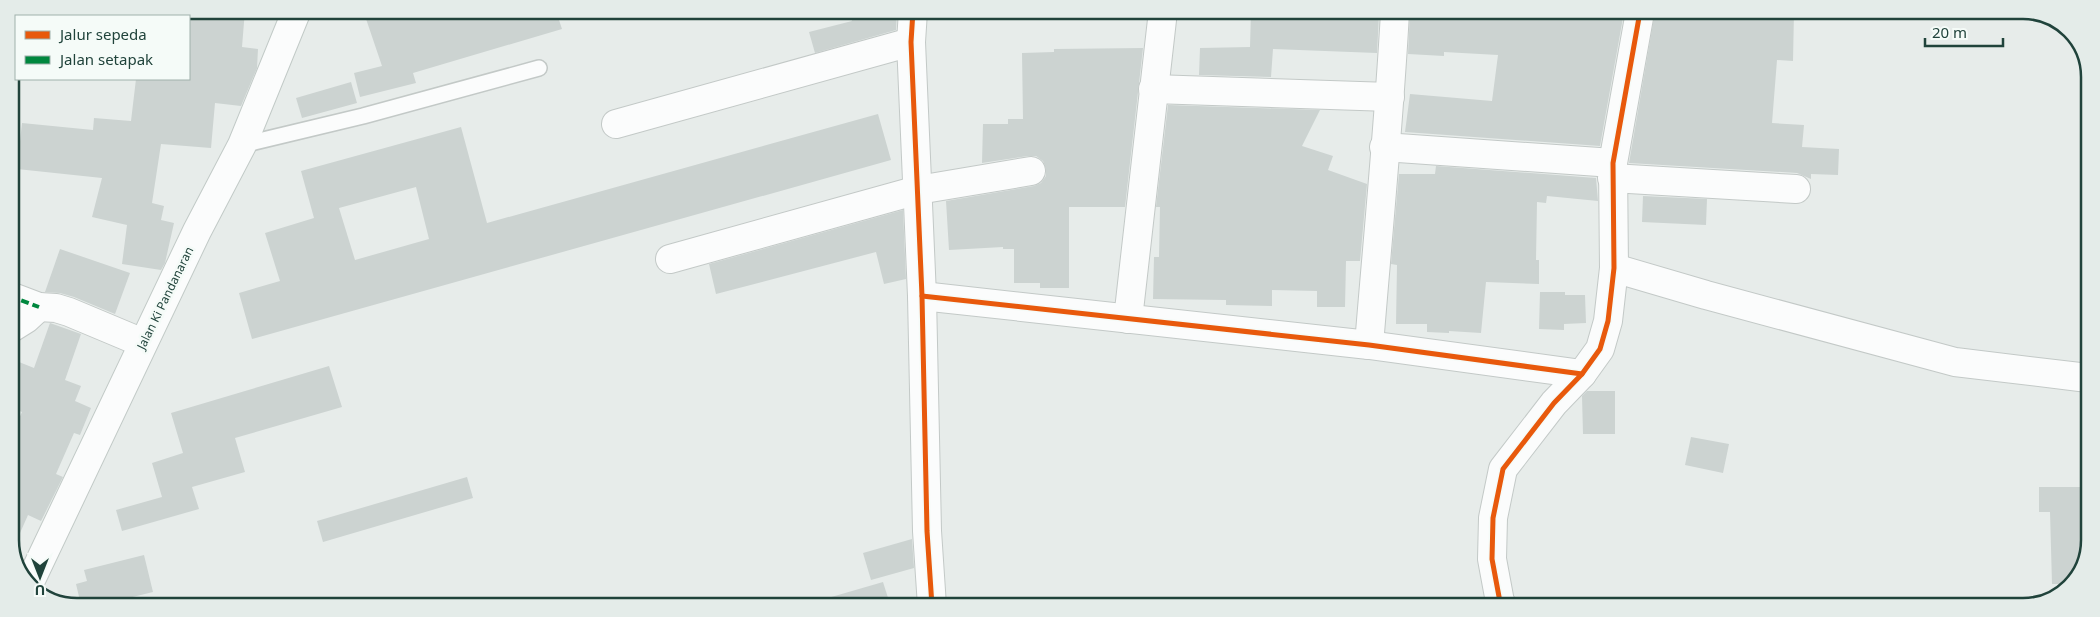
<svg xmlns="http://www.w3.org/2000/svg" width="2100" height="617" viewBox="0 0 2100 617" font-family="'Noto Sans',sans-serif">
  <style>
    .building { fill: #ccd3d1; fill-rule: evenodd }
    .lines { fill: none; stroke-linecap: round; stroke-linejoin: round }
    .lane-casing { stroke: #c3c9c7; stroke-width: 18 }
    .street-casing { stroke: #c3c9c7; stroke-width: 30 }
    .secondary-casing { stroke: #c2cac7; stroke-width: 30 }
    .lane { stroke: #fbfcfc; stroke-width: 15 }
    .street { stroke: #fbfcfc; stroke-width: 28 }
    .secondary { stroke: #fbfcfc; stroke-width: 28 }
    .quiet { stroke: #00873e; stroke-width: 4; stroke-dasharray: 8 4; stroke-linecap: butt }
    .cycleway-casing { stroke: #f5fbf8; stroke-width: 8 }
    .cycleway { stroke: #e8590c; stroke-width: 5 }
    .labels { text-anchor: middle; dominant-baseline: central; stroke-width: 5; stroke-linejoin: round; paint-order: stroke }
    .street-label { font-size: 12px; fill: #20433b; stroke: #f5fbf8 }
    .rim { fill: none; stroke: #20433b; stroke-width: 2.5 }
  </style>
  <rect width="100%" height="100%" fill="#e7ecea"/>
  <!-- building -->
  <g class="building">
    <path d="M 189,10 L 245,10 L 242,47 L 258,49 L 257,68 L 241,106 L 215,103 L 211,148 L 161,144 L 152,203 L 164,206 L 161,220 L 174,223 L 165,263 L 161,270 L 122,264 L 127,225 L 92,217 L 102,178 L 17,169 L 22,123 L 93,130 L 94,118 L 131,121 L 136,79 L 189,79 Z"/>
    <path d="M 363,10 L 556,11 L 562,29 L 413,73 L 416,83 L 360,97 L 354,73 L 382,66 Z"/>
    <path d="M 869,11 L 897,11 L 896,30 L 815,53 L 809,32 L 852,21 L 851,17 Z"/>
    <path d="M 1251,11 L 1348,12 L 1348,13 L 1379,14 L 1377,53 L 1273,49 L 1271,77 L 1275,77 L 1199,75 L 1200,48 L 1250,47 Z"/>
    <path d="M 1410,12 L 1624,12 L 1600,146 L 1405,132 L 1410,94 L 1492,101 L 1498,55 L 1444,52 L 1444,56 L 1408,54 Z"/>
    <path d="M 1655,12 L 1794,12 L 1793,61 L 1777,60 L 1772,123 L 1804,125 L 1802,147 L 1839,149 L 1838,175 L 1811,174 L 1811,179 L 1797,173 L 1629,163 Z"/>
    <path d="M 1143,48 L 1125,207 L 1069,207 L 1069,288 L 1040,288 L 1040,283 L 1014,283 L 1014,249 L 1003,249 L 1003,247 L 949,250 L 946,201 L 1034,186 L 1041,183 L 1046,176 L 1046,169 L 1043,161 L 1036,156 L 1028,156 L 982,163 L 983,124 L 1008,124 L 1008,119 L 1023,119 L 1022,53 L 1054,52 L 1054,49 Z"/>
    <path d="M 351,82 L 357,103 L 302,118 L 296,98 Z"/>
    <path d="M 1168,105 L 1320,110 L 1302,146 L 1333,156 L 1328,170 L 1367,184 L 1360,261 L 1346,261 L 1345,307 L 1317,307 L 1317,291 L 1272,290 L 1272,306 L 1226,305 L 1226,300 L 1153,299 L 1154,257 L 1159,257 L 1160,207 L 1156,207 Z"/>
    <path d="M 878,114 L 891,160 L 252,339 L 239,293 L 280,281 L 265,233 L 314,218 L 301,171 L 461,127 L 487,223 ZM 416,187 L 429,239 L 355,260 L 339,208 Z"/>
    <path d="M 1436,166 L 1596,178 L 1598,201 L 1547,196 L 1546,203 L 1537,202 L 1536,260 L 1539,260 L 1539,284 L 1486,282 L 1481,333 L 1449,331 L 1449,333 L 1427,332 L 1427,324 L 1396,324 L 1397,265 L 1391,264 L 1399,174 L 1435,174 Z"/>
    <path d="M 1643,196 L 1707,199 L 1706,225 L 1642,222 Z"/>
    <path d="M 903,210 L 906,279 L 884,284 L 876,252 L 716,294 L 709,264 Z"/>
    <path d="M 60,249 L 130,273 L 115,314 L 74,297 L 60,293 L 45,292 Z"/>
    <path d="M 1540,292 L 1565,292 L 1565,295 L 1585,295 L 1586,323 L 1564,324 L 1564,330 L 1539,329 Z"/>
    <path d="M 50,323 L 81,334 L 65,380 L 81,386 L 75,401 L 91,408 L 80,435 L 74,433 L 56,474 L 63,477 L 41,521 L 28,515 L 12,551 L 10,545 L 10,438 L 22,412 L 10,407 L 10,383 L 19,362 L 34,368 Z"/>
    <path d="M 329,366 L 342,407 L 235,438 L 245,472 L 192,487 L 199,509 L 122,531 L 116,510 L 162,497 L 152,463 L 183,453 L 171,413 Z"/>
    <path d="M 1587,391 L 1615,391 L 1615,434 L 1583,434 L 1582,396 Z"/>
    <path d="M 1691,437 L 1729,444 L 1723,473 L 1685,465 Z"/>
    <path d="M 467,477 L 473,498 L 323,542 L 317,521 Z"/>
    <path d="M 2039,487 L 2088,487 L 2088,558 L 2070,584 L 2052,584 L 2050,512 L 2039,512 Z"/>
    <path d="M 912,539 L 914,568 L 871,580 L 863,553 Z"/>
    <path d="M 144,555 L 153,592 L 100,605 L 81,605 L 76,584 L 87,581 L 84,570 Z"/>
    <path d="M 883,582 L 889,601 L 871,606 L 822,606 L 821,600 Z"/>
  </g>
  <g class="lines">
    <defs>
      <path id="lane" d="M 242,145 L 363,116 L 539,68"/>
      <g id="street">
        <path d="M 913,11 L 911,42 L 922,296 L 927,531 L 932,606"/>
        <path d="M 1153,89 L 1390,97"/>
        <path d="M 616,124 L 911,42"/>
        <path d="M 1384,147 L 1613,163"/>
        <path d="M 1612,178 L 1796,189"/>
        <path d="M 670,259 L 918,190 L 1031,171"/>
        <path d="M 1614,268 L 1706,295 L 1955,362 L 2088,378"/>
        <path d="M 10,296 L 39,307 L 56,308 L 69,312 L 143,343"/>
        <path d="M 922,296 L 1369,345 L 1582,374"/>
        <path d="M 1128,319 L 1163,11"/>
        <path d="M 10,329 L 26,319 L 39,307"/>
        <path d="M 1369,345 C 1378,234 1389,123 1395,12"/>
        <path d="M 1503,606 L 1500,602 L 1492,559 L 1493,518 L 1503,469 L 1554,403 L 1582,374 L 1600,349 L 1608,321 L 1614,268 L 1613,163 L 1640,12"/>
      </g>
      <path id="secondary" d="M 29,584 L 197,231 L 242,145 L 297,10"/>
    </defs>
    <!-- lane casing -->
    <use href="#lane" class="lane-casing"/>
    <!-- street casing -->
    <use href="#street" class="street-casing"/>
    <!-- secondary casing -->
    <use href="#secondary" class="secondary-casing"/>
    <!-- lane -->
    <use href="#lane" class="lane"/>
    <!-- street -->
    <use href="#street" class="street"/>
    <!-- secondary -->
    <use href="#secondary" class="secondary"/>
    <!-- quiet -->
    <path class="quiet" d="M 10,296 L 39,307"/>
    <defs>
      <g id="cycleway">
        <path d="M 913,11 L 911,42 L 922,296 L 927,531 L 932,606"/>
        <path d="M 922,296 L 1369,345 L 1582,374"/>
        <path d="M 1503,606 L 1500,602 L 1492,559 L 1493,518 L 1503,469 L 1554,403 L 1582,374 L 1600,349 L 1608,321 L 1614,268 L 1613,163 L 1640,12"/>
      </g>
    </defs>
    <!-- cycleway casing -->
    <use href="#cycleway" class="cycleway-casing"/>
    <!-- cycleway -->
    <use href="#cycleway" class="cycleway"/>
  </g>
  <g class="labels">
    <!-- street labels -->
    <g class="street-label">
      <text transform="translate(165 298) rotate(-64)">Jalan Ki Pandanaran</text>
    </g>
  </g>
  <!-- crop -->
  <path d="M0 0H2100V617H0ZM77 19H2023A58 58 0 0 1 2081 77V540A58 58 0 0 1 2023 598H77A58 58 0 0 1 19 540V77A58 58 0 0 1 77 19Z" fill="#e4ece9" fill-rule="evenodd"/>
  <path class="rim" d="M77 19H2023A58 58 0 0 1 2081 77V540A58 58 0 0 1 2023 598H77A58 58 0 0 1 19 540V77A58 58 0 0 1 77 19Z"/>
  <!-- legend -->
  <rect x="15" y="15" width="175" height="65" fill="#f5fbf8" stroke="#a0b1ac"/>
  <rect x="25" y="31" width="25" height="8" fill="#e8590c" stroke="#a0b1ac"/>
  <text x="60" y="40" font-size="15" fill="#20433b">Jalur sepeda</text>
  <rect x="25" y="56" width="25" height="8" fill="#00873e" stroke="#a0b1ac"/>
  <text x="60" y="65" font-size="15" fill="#20433b">Jalan setapak</text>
  <!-- north arrow -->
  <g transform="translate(40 577) rotate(180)" stroke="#f5fbf8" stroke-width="4" paint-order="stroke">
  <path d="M0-4L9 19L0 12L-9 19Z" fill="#20433b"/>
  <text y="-8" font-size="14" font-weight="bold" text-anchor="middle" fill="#20433b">U</text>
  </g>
  <!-- scale -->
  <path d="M1925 38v8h78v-8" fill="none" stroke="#20433b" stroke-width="2.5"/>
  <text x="1932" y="38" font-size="15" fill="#20433b" stroke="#f5fbf8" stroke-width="4" paint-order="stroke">20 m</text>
</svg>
